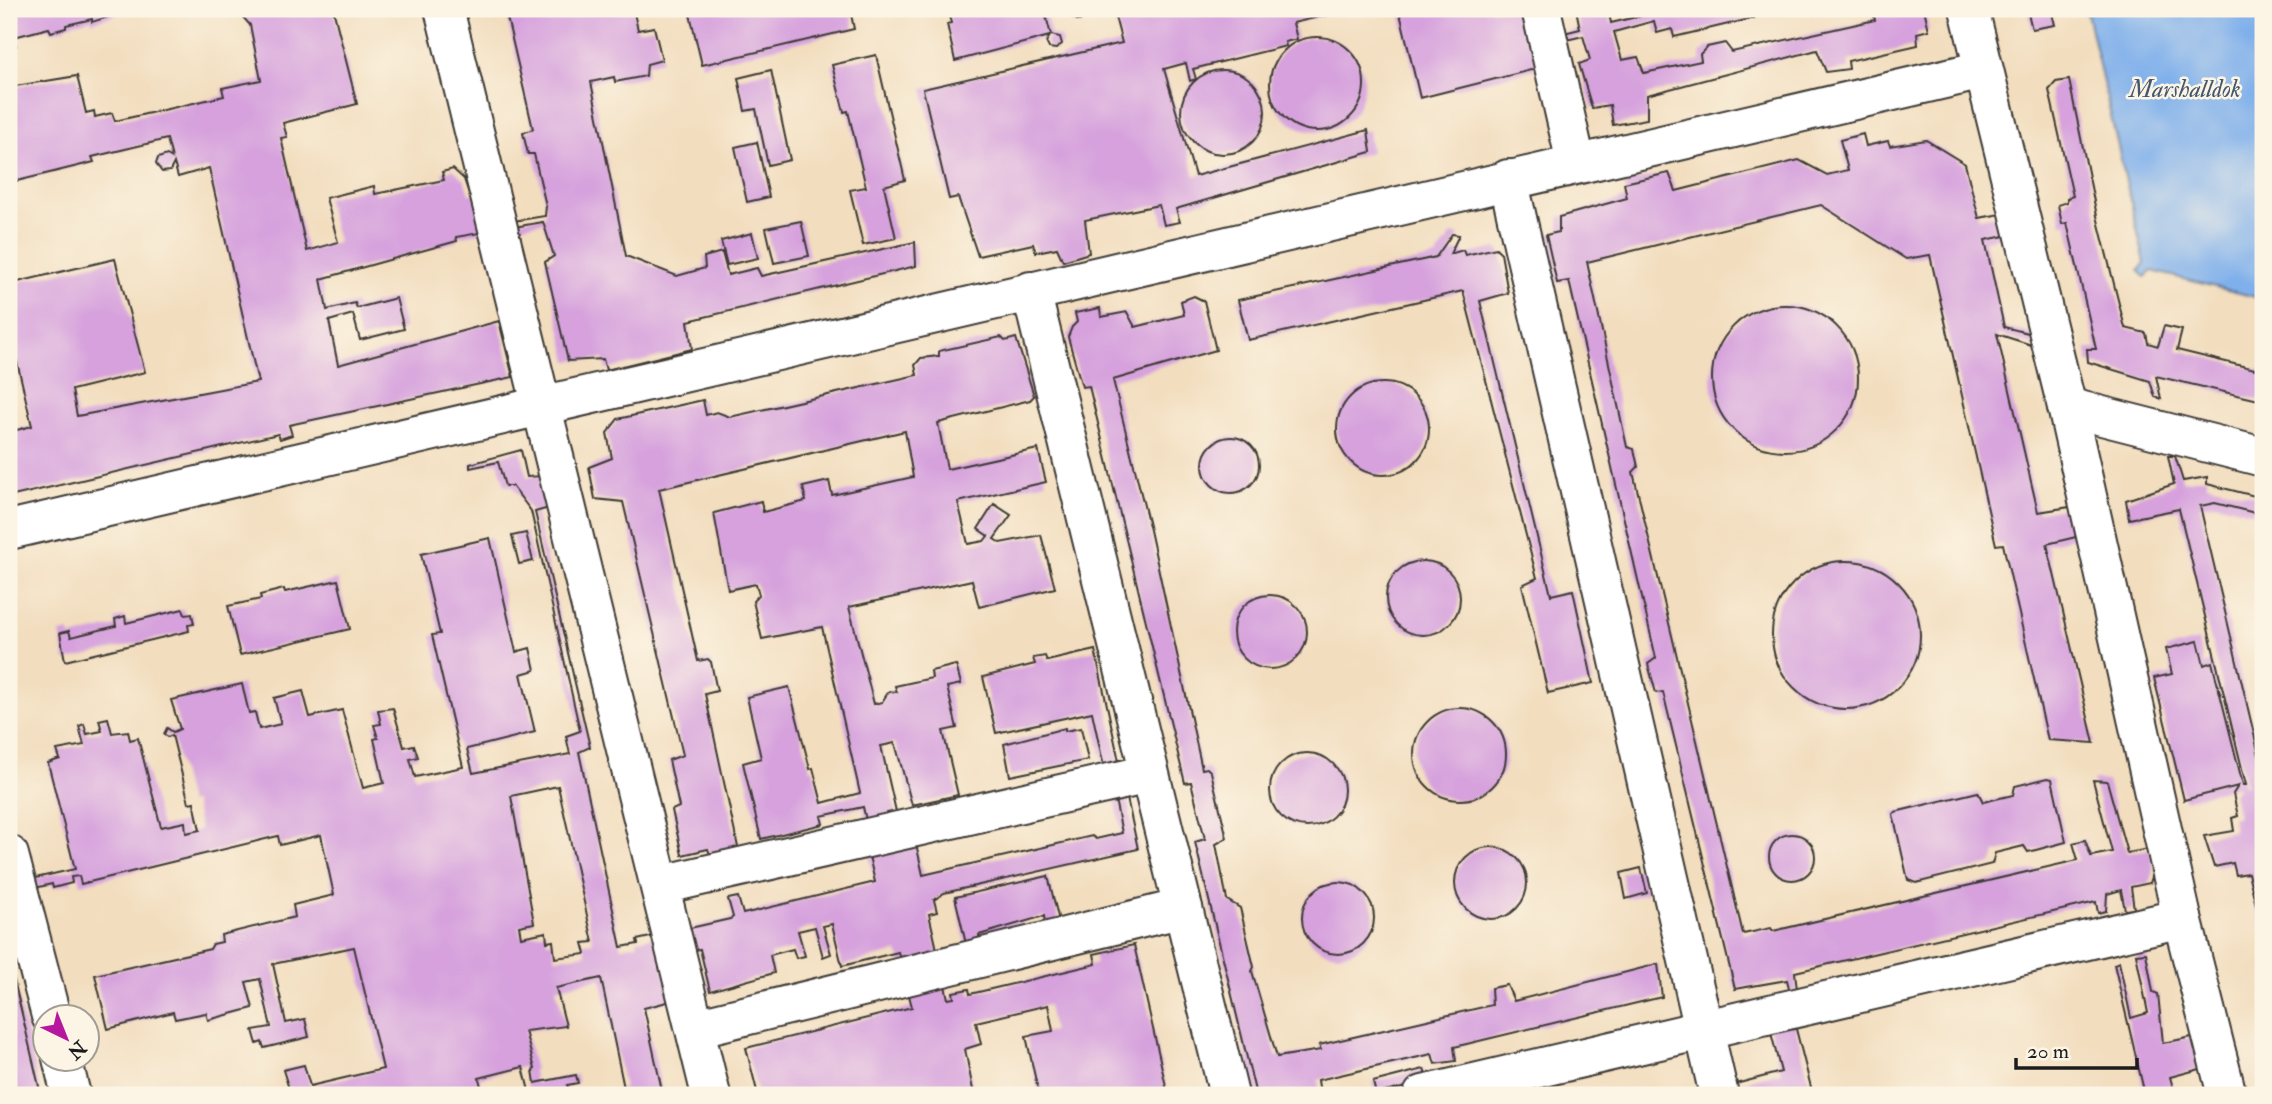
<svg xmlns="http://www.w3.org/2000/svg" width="2272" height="1104" viewBox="0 0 2272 1104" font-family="'IM FELL Double Pica',serif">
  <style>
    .water { fill: #80b0eb; stroke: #4e6684; stroke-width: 2 }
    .building { fill: #d6a1dd; fill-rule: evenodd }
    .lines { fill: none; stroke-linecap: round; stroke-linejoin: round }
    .minor-casing { stroke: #3c3934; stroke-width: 42 }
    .minor { stroke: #fff; stroke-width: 38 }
    .labels { text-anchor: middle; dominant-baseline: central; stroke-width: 5; stroke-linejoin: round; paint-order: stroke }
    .water-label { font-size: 24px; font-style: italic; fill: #44576f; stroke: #fcf5e5 }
  </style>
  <rect width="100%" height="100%" fill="#fcf5e5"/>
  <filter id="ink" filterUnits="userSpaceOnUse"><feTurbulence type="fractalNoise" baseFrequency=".0143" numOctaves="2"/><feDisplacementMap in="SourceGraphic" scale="14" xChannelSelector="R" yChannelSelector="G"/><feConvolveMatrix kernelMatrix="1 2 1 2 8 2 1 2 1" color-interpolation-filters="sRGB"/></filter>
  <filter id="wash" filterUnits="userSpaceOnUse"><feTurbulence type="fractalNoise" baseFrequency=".00686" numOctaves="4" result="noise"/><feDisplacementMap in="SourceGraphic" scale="28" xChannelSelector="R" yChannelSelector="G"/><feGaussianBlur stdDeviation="1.57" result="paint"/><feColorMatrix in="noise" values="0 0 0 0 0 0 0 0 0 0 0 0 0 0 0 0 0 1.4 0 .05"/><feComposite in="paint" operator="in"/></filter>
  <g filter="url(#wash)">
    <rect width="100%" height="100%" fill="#f2ddbe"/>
    <!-- water -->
    <path class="water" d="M 2086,9 L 2263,9 L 2263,299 L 2152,271 L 2145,277 L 2139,270 L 2145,263 Z"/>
    <g id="blocks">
      <!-- building -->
      <g class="building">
        <path d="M 9,9 L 134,9 L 92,22 L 92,19 L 66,25 L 66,28 L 51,32 L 49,28 L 14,37 L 16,46 L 9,48 Z"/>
        <path d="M 241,9 L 333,9 L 357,104 L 283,123 L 287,137 L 281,138 L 307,251 L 338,242 L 326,198 L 374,186 L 375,194 L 444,180 L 442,172 L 453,169 L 464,179 L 469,194 L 498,190 L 507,222 L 545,216 L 546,206 L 534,154 L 528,154 L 523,133 L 533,129 L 505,9 L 633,9 L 638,30 L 654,27 L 662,60 L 647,64 L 646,76 L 615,82 L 614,77 L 591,82 L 626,256 L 677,276 L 705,268 L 704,257 L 722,252 L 728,275 L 757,268 L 761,276 L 915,242 L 916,266 L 688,321 L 692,349 L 606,370 L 603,359 L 568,361 L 545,262 L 554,256 L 543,222 L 456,237 L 457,241 L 321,279 L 327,310 L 355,303 L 357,308 L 396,298 L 404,329 L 360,340 L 353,314 L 329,321 L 338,365 L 499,321 L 513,377 L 289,425 L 292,435 L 280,439 L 278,434 L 9,497 L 9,432 L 32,426 L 9,327 L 9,284 L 115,259 L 145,372 L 72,390 L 77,416 L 258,382 L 209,168 L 178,177 L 174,163 L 170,171 L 162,172 L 156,164 L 158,158 L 167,155 L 172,158 L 167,139 L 92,157 L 94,162 L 9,183 L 9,87 L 77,76 L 86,113 L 94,111 L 95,117 L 112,113 L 115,121 L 224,96 L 222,88 L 261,80 L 250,25 L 242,16 Z"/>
        <path d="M 696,9 L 850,9 L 854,29 L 702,65 L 689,10 Z"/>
        <path d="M 947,9 L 1044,9 L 1051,35 L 1060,37 L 1062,44 L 1056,49 L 1049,48 L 1046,42 L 1050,36 L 955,61 L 947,24 L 951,23 Z"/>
        <path d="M 1065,9 L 1094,9 L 1090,16 L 1079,21 L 1069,16 Z"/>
        <path d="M 1113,9 L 1335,9 L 1336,13 L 1293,23 L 1297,39 L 1285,42 L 1286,46 L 1193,69 L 1196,79 L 1190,81 L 1186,63 L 1164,69 L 1195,176 L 1368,130 L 1371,152 L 1176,209 L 1180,222 L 1164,225 L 1159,205 L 1085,220 L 1089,253 L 1063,261 L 1057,248 L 1036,252 L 1033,244 L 978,256 L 958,197 L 949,199 L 923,89 L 1122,43 Z"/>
        <path d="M 1399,9 L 1533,9 L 1540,39 L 1580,29 L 1576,9 L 1608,9 L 1611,23 L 1653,13 L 1652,9 L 1752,9 L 1754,18 L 1674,37 L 1672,29 L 1657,33 L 1654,21 L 1614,32 L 1622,60 L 1638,57 L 1644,73 L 1701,61 L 1700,54 L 1707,47 L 1725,43 L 1732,52 L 1875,20 L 1872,9 L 1924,9 L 1929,30 L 1917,33 L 1918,45 L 1848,61 L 1849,69 L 1826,72 L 1817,50 L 1647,95 L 1647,119 L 1613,125 L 1610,105 L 1592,108 L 1579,64 L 1590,60 L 1583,36 L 1542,46 L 1547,66 L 1420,98 Z"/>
        <path d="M 2027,9 L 2051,9 L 2055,25 L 2032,29 Z"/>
        <circle cx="1317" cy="84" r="47"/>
        <path d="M 876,55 L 905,180 L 884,186 L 896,238 L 863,245 L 850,190 L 866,187 L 848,111 L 844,112 L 832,65 Z"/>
        <path d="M 771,70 L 790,160 L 768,165 L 756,109 L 745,111 L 738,78 Z"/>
        <circle cx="1223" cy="112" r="42"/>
        <path d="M 2069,80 L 2097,216 L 2125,328 L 2146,333 L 2148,343 L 2158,346 L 2164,326 L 2182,330 L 2177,350 L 2263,371 L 2263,401 L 2156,376 L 2161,399 L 2155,397 L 2150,381 L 2088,362 L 2087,349 L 2096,349 L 2067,223 L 2062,224 L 2058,205 L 2067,202 L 2067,198 L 2073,196 L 2049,90 L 2056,82 Z"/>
        <path d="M 1863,134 L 1866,146 L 1888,141 L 1890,146 L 1926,140 L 1965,164 L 1979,218 L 2001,214 L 2005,236 L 1985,240 L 2004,327 L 2036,335 L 2038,347 L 1997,334 L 2038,512 L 2070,507 L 2076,537 L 2047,544 L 2094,743 L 2048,740 L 2003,544 L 1996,545 L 1930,255 L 1906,259 L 1821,205 L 1587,262 L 1627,447 L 1634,449 L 1638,467 L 1633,472 L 1743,934 L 1771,928 L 1773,931 L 2078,860 L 2073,843 L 2085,840 L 2091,856 L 2112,852 L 2093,780 L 2107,781 L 2127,853 L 2150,849 L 2154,871 L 2150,883 L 2131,887 L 2134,909 L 2125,910 L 2121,890 L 2107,894 L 2106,911 L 2098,913 L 2096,902 L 1795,972 L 1797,990 L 1790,992 L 1787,980 L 1735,989 L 1663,692 L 1656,693 L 1648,664 L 1656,658 L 1569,281 L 1557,283 L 1546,235 L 1559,232 L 1559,217 L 1627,198 L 1624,183 L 1669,173 L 1676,191 L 1799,160 L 1827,175 L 1848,170 L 1840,140 Z"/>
        <path d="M 757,142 L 769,197 L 747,202 L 735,147 Z"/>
        <path d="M 801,221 L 809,256 L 774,263 L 766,228 Z"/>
        <path d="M 752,233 L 758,258 L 727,265 L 721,241 Z"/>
        <path d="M 1452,234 L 1459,235 L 1450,254 L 1463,250 L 1465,255 L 1496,248 L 1501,253 L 1508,293 L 1480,301 L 1551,595 L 1573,590 L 1593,683 L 1548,693 L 1522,585 L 1537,578 L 1463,291 L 1248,340 L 1238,300 L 1436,257 Z"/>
        <path d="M 1194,296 L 1204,301 L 1216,350 L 1113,380 L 1150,530 L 1202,769 L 1207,768 L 1211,772 L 1227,838 L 1216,844 L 1227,900 L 1240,908 L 1254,967 L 1252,971 L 1277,1057 L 1321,1050 L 1319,1045 L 1492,1005 L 1491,988 L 1507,985 L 1514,1001 L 1658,964 L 1662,997 L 1454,1047 L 1456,1061 L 1435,1064 L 1432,1054 L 1318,1080 L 1320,1095 L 1262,1095 L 1255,1091 L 1195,842 L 1205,839 L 1191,782 L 1185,783 L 1089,386 L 1082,387 L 1068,337 L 1072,327 L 1077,322 L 1075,313 L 1100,308 L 1101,317 L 1127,312 L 1135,327 L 1184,315 L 1181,301 Z"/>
        <circle cx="1785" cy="378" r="73"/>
        <path d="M 1001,337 L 1005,341 L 1016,338 L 1034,396 L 1030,400 L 938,423 L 947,469 L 1038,449 L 1046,482 L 958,502 L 968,544 L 984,541 L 988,536 L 978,529 L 994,504 L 1011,515 L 994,539 L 1000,543 L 1041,535 L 1055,588 L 979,607 L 972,580 L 849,607 L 874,704 L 882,702 L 889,691 L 897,692 L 895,686 L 932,678 L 931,671 L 956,665 L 961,684 L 947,687 L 957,728 L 943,731 L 958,795 L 912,805 L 895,743 L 881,746 L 903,842 L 915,839 L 923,875 L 1092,836 L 1096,839 L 1122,833 L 1108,766 L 1104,767 L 1092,712 L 996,733 L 983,677 L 1035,664 L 1033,658 L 1045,656 L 1047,661 L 1095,650 L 1138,849 L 944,893 L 934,900 L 937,912 L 929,914 L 948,999 L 954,998 L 953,992 L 969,989 L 970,994 L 1096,964 L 1094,954 L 1134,945 L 1168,1095 L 1039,1095 L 1026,1036 L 1053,1031 L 1048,1005 L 976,1022 L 981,1044 L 965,1049 L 974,1095 L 758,1095 L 746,1048 L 912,1007 L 898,952 L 842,966 L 832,924 L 823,926 L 831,954 L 823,957 L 815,927 L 798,931 L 805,956 L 796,958 L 793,949 L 770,955 L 774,973 L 710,991 L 700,949 L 661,957 L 671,1001 L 644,1008 L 663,1095 L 616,1095 L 615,1092 L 624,1088 L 601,978 L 556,988 L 566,1026 L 525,1031 L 535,1069 L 533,1070 L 535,1083 L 576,1075 L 578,1083 L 567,1085 L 571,1095 L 530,1095 L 523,1067 L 479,1078 L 483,1095 L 291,1095 L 283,1070 L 304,1065 L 310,1086 L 383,1069 L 354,947 L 273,964 L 286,1023 L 305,1019 L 309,1037 L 264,1048 L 262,1042 L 257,1044 L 253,1030 L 271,1027 L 260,979 L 246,982 L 253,1008 L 208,1020 L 206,1013 L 175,1019 L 173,1012 L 108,1029 L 95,975 L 210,949 L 213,944 L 222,942 L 221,935 L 295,917 L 293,905 L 334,895 L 321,835 L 280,845 L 278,836 L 81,884 L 79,876 L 71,877 L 72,883 L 53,888 L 52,884 L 9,894 L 9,884 L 75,869 L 48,763 L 60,759 L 57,750 L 84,745 L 79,726 L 84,724 L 87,734 L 102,731 L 99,720 L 108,718 L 112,733 L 128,731 L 130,740 L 138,738 L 161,827 L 185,822 L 186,833 L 200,830 L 194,802 L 189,803 L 172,735 L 168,737 L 164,734 L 167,728 L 173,732 L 180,729 L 171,700 L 242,684 L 249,713 L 255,712 L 259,729 L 281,724 L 274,698 L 303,691 L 310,717 L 342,710 L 363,788 L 384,783 L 374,739 L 378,738 L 374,725 L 381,724 L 378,710 L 393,708 L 404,747 L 414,745 L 418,757 L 410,759 L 415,777 L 463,767 L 432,635 L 440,634 L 421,554 L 490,538 L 516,652 L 530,648 L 535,670 L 521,674 L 535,732 L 467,749 L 473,773 L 570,754 L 566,736 L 580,731 L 531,511 L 512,486 L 505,486 L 498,462 L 470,468 L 470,464 L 521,450 L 527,477 L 542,476 L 549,508 L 535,512 L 590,747 L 579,752 L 621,947 L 638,944 L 637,940 L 730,919 L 733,917 L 728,899 L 738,897 L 743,914 L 875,882 L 869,856 L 874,855 L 863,807 L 821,816 L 823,824 L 761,839 L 743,763 L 761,758 L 747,697 L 789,687 L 810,769 L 813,768 L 822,803 L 860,793 L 822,627 L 762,639 L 753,601 L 759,595 L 756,584 L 728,590 L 714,513 L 761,501 L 763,512 L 806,501 L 803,487 L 829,481 L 832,495 L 913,477 L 905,431 L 659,489 L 698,661 L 708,659 L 711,662 L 717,691 L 705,694 L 739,852 L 711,857 L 708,849 L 682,855 L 672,810 L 679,807 L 669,760 L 683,755 L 623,502 L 595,499 L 589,467 L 612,458 L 607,433 L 618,419 L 703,400 L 706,415 L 717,412 L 730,417 L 917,375 L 915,365 L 921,358 L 939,356 L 939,351 ZM 558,786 L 593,942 L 583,943 L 586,954 L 555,958 L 553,941 L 547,942 L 546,932 L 521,937 L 519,926 L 534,923 L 511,796 Z"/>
        <circle cx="1383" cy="429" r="46"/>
        <circle cx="1231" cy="465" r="28"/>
        <path d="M 2168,456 L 2175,456 L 2183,481 L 2207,477 L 2207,484 L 2263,498 L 2263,515 L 2215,503 L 2200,506 L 2263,772 L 2263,933 L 2248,873 L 2236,875 L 2233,863 L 2214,867 L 2204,836 L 2234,831 L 2232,818 L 2238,816 L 2233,794 L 2238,786 L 2184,800 L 2154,678 L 2172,674 L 2166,649 L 2198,641 L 2204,665 L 2212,662 L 2243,785 L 2246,785 L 2179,509 L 2129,519 L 2126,500 L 2174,484 Z"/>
        <path d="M 526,533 L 533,561 L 519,564 L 512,536 Z"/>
        <circle cx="1423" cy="598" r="37"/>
        <circle cx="1846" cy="635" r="74"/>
        <path d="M 338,580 L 350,629 L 240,655 L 228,606 L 261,599 L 260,595 L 284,589 L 285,592 Z"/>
        <circle cx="1270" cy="632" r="37"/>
        <path d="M 183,609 L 185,615 L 192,614 L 194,624 L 188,625 L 189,631 L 65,661 L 60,633 L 69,631 L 71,637 L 116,626 L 115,619 L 125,616 L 126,623 Z"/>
        <circle cx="1460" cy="754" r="46"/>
        <path d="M 1065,728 L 1065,731 L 1081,728 L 1088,760 L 1010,776 L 1004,744 Z"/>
        <circle cx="1307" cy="790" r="37"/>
        <path d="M 2048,778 L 2052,779 L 2066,842 L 2028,852 L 2024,846 L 1995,853 L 1992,864 L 1916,883 L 1908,880 L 1893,814 L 1895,812 L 1978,792 L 1983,802 L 2013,795 L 2015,786 Z"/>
        <circle cx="1792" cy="857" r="23"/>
        <circle cx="1491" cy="883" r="36"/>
        <path d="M 1641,868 L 1647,893 L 1626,899 L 1621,873 Z"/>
        <path d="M 1048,876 L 1060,925 L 1046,928 L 1044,916 L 979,935 L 980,942 L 966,944 L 955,897 Z"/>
        <circle cx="1338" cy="918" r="36"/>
        <path d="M 2146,953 L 2153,992 L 2158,994 L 2163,1043 L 2197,1036 L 2204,1068 L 2170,1077 L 2175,1095 L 2145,1095 L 2114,964 L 2119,962 L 2131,1018 L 2148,1013 L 2136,954 Z"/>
        <path d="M 9,963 L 10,963 L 41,1095 L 9,1095 Z"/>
        <path d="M 1788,998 L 1813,1095 L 1731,1095 L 1728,1086 L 1781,1072 L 1764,1005 Z"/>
        <path d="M 1424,1069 L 1428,1082 L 1376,1094 L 1373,1082 Z"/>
      </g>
    </g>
  </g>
  <g filter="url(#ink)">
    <use href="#blocks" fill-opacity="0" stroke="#3c3934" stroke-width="2"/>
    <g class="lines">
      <defs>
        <g id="minor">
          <path d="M 444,9 L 711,1095"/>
          <path d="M 1541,9 L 1576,163"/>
          <path d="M 1969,9 L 2067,407 L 2182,918 L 2227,1095"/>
          <path d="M 1508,179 L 1719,1095"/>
          <path d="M 1031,291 L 1229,1095"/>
          <path d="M 2067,407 L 2263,457"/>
          <path d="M 9,530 L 1983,70"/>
          <path d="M 9,855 L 51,1016"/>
          <path d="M 661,885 L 1149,774"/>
          <path d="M 695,1028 L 1183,908"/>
          <path d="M 62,1058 L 71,1095"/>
          <path d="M 1423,1095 L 2182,918"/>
        </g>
      </defs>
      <!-- minor casing -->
      <use href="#minor" class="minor-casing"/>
      <!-- minor -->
      <use href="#minor" class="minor"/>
    </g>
  </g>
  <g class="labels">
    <!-- water labels -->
    <g class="water-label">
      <text x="2185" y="89">Marshalldok</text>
    </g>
  </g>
  <!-- margin -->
  <rect width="2272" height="1104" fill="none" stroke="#fcf5e5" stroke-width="35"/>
  <!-- north arrow -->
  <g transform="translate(66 1038) rotate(137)"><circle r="33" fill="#fcf5e5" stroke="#a29e95" stroke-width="2"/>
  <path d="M0-5L12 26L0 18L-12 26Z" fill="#b5179e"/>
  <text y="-10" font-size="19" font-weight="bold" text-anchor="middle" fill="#1c1c1c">N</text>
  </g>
  <!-- scale -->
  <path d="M2016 1058v10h121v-10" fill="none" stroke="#1c1c1c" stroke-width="3.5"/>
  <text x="2027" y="1058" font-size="21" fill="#1c1c1c" stroke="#fcf5e5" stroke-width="5" paint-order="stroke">20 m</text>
</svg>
